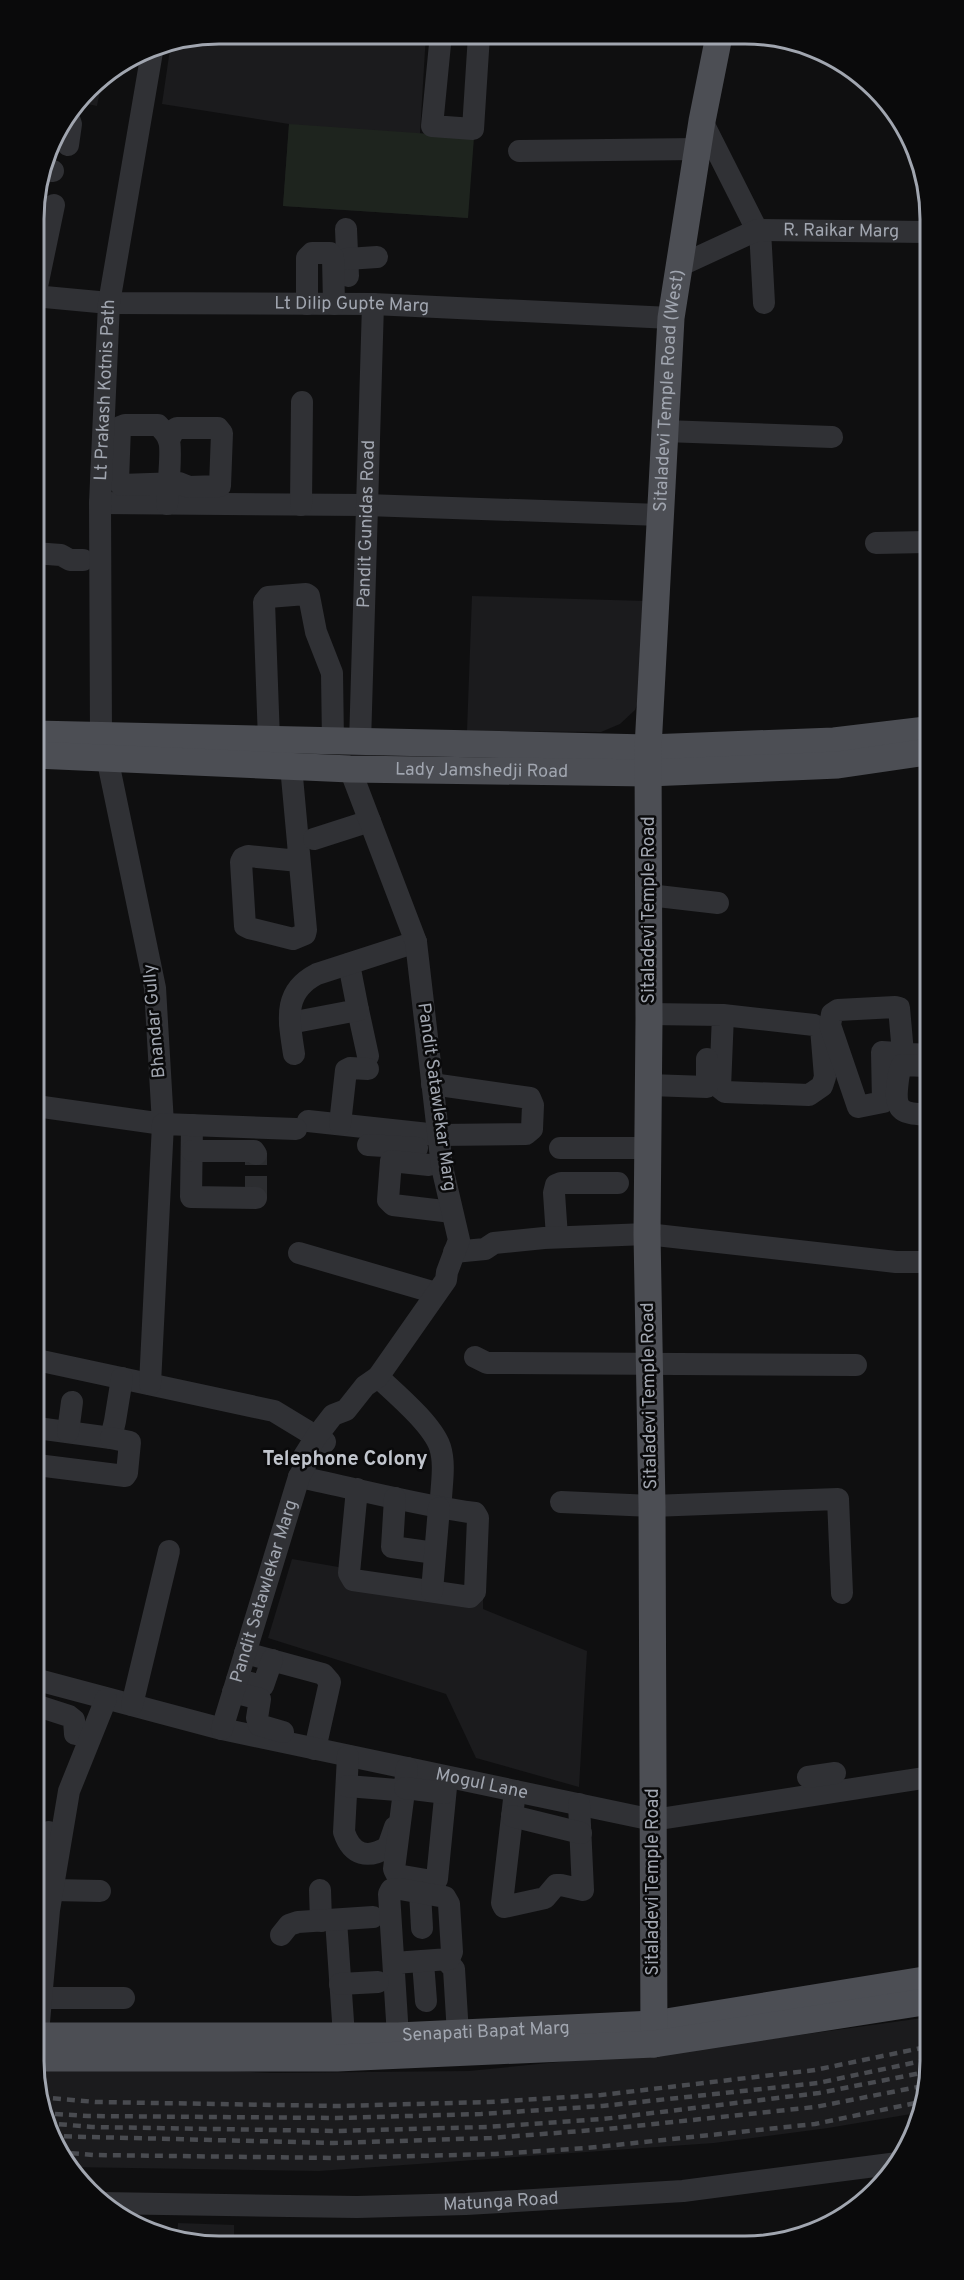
<svg xmlns="http://www.w3.org/2000/svg" width="964" height="2280" viewBox="0 0 964 2280" font-family="Overpass,sans-serif">
  <style>
    .built { fill: #1b1b1d }
    .green { fill: #1e241e }
    .lines { fill: none; stroke-linecap: round; stroke-linejoin: round }
    .minor-tunnel { stroke: #2c2d30; stroke-width: 22; stroke-dasharray: 22 11; stroke-linecap: butt }
    .minor { stroke: #303135; stroke-width: 22 }
    .major { stroke: #4c4e54; stroke-width: 27 }
    .rail { stroke: #494b50; stroke-width: 4.5; stroke-dasharray: 8 6; stroke-linecap: butt }
    .labels { text-anchor: middle; dominant-baseline: central; stroke-width: 5; stroke-linejoin: round; paint-order: stroke }
    .street-label { font-size: 18px; fill: #a1a6b0; stroke: #0a0a0b }
    .neighbourhood-label { font-size: 20px; font-weight: bold; fill: #c1c5cd; stroke: #0a0a0b }
    .rim { fill: none; stroke: #a1a6b0; stroke-width: 3 }
  </style>
  <rect width="100%" height="100%" fill="#0f0f10"/>
  <!-- built -->
  <g class="built">
    <path d="M 219,33 L 426,34 L 420,133 L 468,218 L 283,206 L 289,124 L 162,104 L 171,42 Z"/>
    <path d="M 103,75 L 97,106 L 79,102 L 96,79 Z"/>
    <path d="M 472,596 L 646,601 L 643,688 L 635,710 L 620,724 L 601,732 L 467,731 Z"/>
    <path d="M 292,1559 L 483,1592 L 483,1609 L 587,1651 L 579,1787 L 476,1758 L 446,1694 L 268,1638 Z"/>
    <path d="M 930,2017 L 931,2073 L 923,2112 L 828,2128 L 714,2143 L 319,2171 L 68,2167 L 58,2154 L 39,2109 L 39,2062 L 272,2073 L 469,2071 L 720,2046 Z"/>
    <path d="M 178,2223 L 234,2225 L 234,2243 L 183,2243 L 177,2241 Z"/>
  </g>
  <!-- green -->
  <path class="green" d="M 289,124 L 474,137 L 468,218 L 283,206 Z"/>
  <g class="lines">
    <!-- minor-tunnel -->
    <path class="minor-tunnel" d="M 256,1198 L 256,1154"/>
    <!-- minor -->
    <g class="minor">
      <path d="M 441,34 L 432,126 L 473,129 L 479,35"/>
      <path d="M 702,121 L 757,230"/>
      <path d="M 68,145 L 71,124 L 68,116"/>
      <path d="M 519,151 L 698,149"/>
      <path d="M 43,170 L 53,171"/>
      <path d="M 346,229 L 348,276"/>
      <path d="M 760,230 L 764,303"/>
      <path d="M 347,259 L 377,257"/>
      <path id="s1" d="M 679,266 L 757,230 L 925,232"/>
      <path id="s2" d="M 34,296 L 109,303 L 373,304 L 671,318"/>
      <path d="M 35,296 L 54,205"/>
      <path d="M 307,304 L 307,258 L 312,253 L 330,253 L 333,257 L 334,304"/>
      <path d="M 664,431 L 832,437"/>
      <path d="M 100,503 L 366,505 L 661,515"/>
      <path d="M 167,504 C 168,492 172,449 169,441 C 168,436 161,428 158,425 L 125,425 L 120,427 L 118,481 L 121,485 L 179,483 L 189,487 L 220,486 L 222,433 L 218,428 L 177,428 L 174,430 L 169,440"/>
      <path d="M 301,505 L 302,402"/>
      <path d="M 876,543 L 926,542"/>
      <path d="M 34,553 L 61,555 L 70,560 L 83,560"/>
      <path id="s3" d="M 101,736 L 100,503 L 109,303 L 153,46"/>
      <path d="M 269,740 L 264,602 L 268,597 L 306,594 L 309,596 L 316,632 L 332,673 L 333,742"/>
      <path id="s4" d="M 360,743 L 373,304"/>
      <path d="M 291,766 L 306,930 L 305,934 L 293,939 L 249,928 L 245,926 L 241,862 L 243,858 L 248,856 L 299,861"/>
      <path d="M 314,839 L 370,821"/>
      <path d="M 649,895 L 718,903"/>
      <path d="M 358,1010 L 368,1056"/>
      <path d="M 649,1014 L 723,1015 L 814,1025 L 821,1028 L 825,1077 L 822,1086 L 809,1095 L 725,1092 L 720,1088 L 723,1015"/>
      <path d="M 290,1023 L 358,1010 L 349,964"/>
      <path d="M 903,1053 L 899,1008 L 895,1007 L 838,1010 L 832,1014 L 830,1025 L 858,1107 L 883,1102 L 882,1052 L 927,1055"/>
      <path d="M 294,1054 C 289,1020 282,992 317,974 L 416,942"/>
      <path d="M 926,1066 L 902,1065 C 898,1072 898,1080 897,1089 C 895,1114 906,1113 928,1115"/>
      <path d="M 649,1085 L 707,1087 L 707,1059"/>
      <path d="M 36,1106 L 163,1124 L 155,988 L 107,757"/>
      <path d="M 308,1121 L 438,1135 L 526,1134 L 532,1129 L 533,1105 L 530,1098 L 432,1084"/>
      <path d="M 340,1124 L 346,1070 L 350,1068 L 368,1069"/>
      <path d="M 192,1125 L 191,1197 L 256,1198"/>
      <path d="M 368,1145 L 417,1148"/>
      <path d="M 560,1148 L 648,1148"/>
      <path d="M 192,1151 L 254,1151 L 256,1154"/>
      <path d="M 429,1165 L 391,1161 L 388,1200 L 393,1205 L 452,1212"/>
      <path d="M 557,1237 L 554,1193 L 556,1185 L 561,1183 L 618,1183"/>
      <path d="M 454,1252 L 485,1249 L 494,1243 L 544,1238 L 647,1234 L 896,1262 L 928,1262"/>
      <path d="M 299,1253 L 436,1293"/>
      <path d="M 475,1357 L 487,1363 L 856,1365"/>
      <path d="M 37,1360 L 274,1411 L 325,1442"/>
      <path d="M 378,1377 C 395,1393 432,1424 440,1447 C 445,1463 442,1481 441,1498"/>
      <path d="M 150,1384 L 163,1124 L 296,1129"/>
      <path d="M 37,1428 L 111,1438 L 115,1421 L 122,1378"/>
      <path d="M 68,1432 L 72,1402"/>
      <path d="M 37,1465 L 125,1476 L 127,1473 L 130,1442 L 111,1438"/>
      <path d="M 299,1477 C 358,1489 416,1505 475,1513 L 478,1518 L 475,1592 L 470,1597 L 353,1580 L 349,1573 L 357,1489"/>
      <path d="M 395,1498 L 392,1547 L 435,1553"/>
      <path d="M 561,1502 L 652,1506 L 838,1499 L 842,1593"/>
      <path d="M 432,1591 L 439,1508"/>
      <path d="M 245,1653 L 323,1674 L 330,1682 L 315,1749"/>
      <path id="s5" d="M 38,1680 L 222,1729 L 653,1820 L 930,1777"/>
      <path d="M 237,1680 L 263,1686 L 272,1660"/>
      <path d="M 233,1692 L 260,1699 L 257,1718 L 259,1725 L 283,1732"/>
      <path d="M 132,1705 L 169,1551"/>
      <path d="M 38,1706 L 69,1716 L 74,1720 L 75,1734"/>
      <path id="s6" d="M 222,1729 L 299,1477 L 305,1466 L 304,1456 L 316,1437 L 333,1415 L 346,1410 L 365,1386 L 378,1377 L 446,1280 L 447,1272 L 459,1240 L 442,1167 L 416,942 L 350,769"/>
      <path d="M 348,1756 L 344,1832 C 352,1856 368,1859 388,1847 L 395,1827"/>
      <path d="M 407,1768 L 394,1869 L 397,1875 L 432,1881 L 437,1879 L 447,1777"/>
      <path d="M 808,1777 L 835,1773"/>
      <path d="M 347,1786 L 397,1790"/>
      <path d="M 405,1788 L 445,1793"/>
      <path d="M 515,1791 L 502,1903 L 504,1907 L 545,1898 L 556,1885 L 561,1885 L 583,1890 L 579,1804"/>
      <path d="M 512,1816 L 581,1833"/>
      <path d="M 39,1869 L 49,1832"/>
      <path d="M 53,1890 L 100,1891"/>
      <path d="M 320,1890 L 321,1921"/>
      <path d="M 420,1892 L 422,1928"/>
      <path d="M 336,1920 L 344,2036"/>
      <path d="M 281,1935 L 289,1925 L 298,1922 L 373,1917"/>
      <path d="M 446,1960 L 454,1969 L 458,2034"/>
      <path d="M 423,1962 L 426,2001"/>
      <path d="M 394,1963 L 449,1959 L 452,1952 L 449,1904 L 445,1897 L 400,1889 L 391,1890 L 389,1894 L 399,2052"/>
      <path d="M 340,1984 L 378,1982"/>
      <path d="M 42,1998 L 124,1998"/>
      <path d="M 39,2022 L 49,1910 L 69,1791 L 106,1699"/>
      <path id="s7" d="M 101,2203 L 357,2207 L 466,2204 L 683,2191 L 898,2163"/>
    </g>
    <!-- major -->
    <g class="major">
      <path d="M 35,734 L 648,748 L 834,741 L 926,730"/>
      <path id="s8" d="M 35,755 L 350,769 L 648,773 L 838,765 L 927,752"/>
      <path id="s9" d="M 39,2036 L 398,2036 L 654,2024 L 930,1979"/>
      <path id="s10" d="M 654,2044 L 652,1506 L 647,1234 L 649,1020 L 648,748 L 671,318 L 702,121 L 719,36"/>
      <path d="M 39,2058 L 337,2058 L 654,2044 L 930,2001"/>
    </g>
    <!-- rail -->
    <g class="rail">
      <path d="M 39,2097 L 96,2102 L 338,2106 L 489,2102 L 601,2095 L 815,2070 L 931,2046"/>
      <path d="M 41,2113 L 88,2116 L 337,2118 L 481,2114 L 602,2106 L 818,2083 L 931,2059"/>
      <path d="M 45,2123 L 92,2127 L 335,2131 L 487,2127 L 603,2119 L 819,2093 L 931,2071"/>
      <path d="M 50,2136 L 334,2143 L 491,2138 L 607,2129 L 815,2107 L 928,2085"/>
      <path d="M 57,2152 L 94,2155 L 333,2158 L 495,2154 L 587,2148 L 815,2124 L 925,2101"/>
    </g>
  </g>
  <g class="labels">
    <!-- street labels -->
    <g class="street-label">
      <text stroke="none"><textPath href="#s1" startOffset="170">R. Raikar Marg</textPath></text>
      <text stroke="none"><textPath href="#s2" startOffset="318">Lt Dilip Gupte Marg</textPath></text>
      <text stroke="none"><textPath href="#s3" startOffset="346">Lt Prakash Kotnis Path</textPath></text>
      <text stroke="none"><textPath href="#s10" startOffset="1654">Sitaladevi Temple Road (West)</textPath></text>
      <text stroke="none"><textPath href="#s4" startOffset="219">Pandit Gunidas Road</textPath></text>
      <text stroke="none"><textPath href="#s8" startOffset="447">Lady Jamshedji Road</textPath></text>
      <text transform="translate(649 910) rotate(-90)">Sitaladevi Temple Road</text>
      <text transform="translate(155 1021) rotate(-95)">Bhandar Gully</text>
      <text transform="translate(436 1097) rotate(82)">Pandit Satawlekar Marg</text>
      <text transform="translate(650 1396) rotate(-91)">Sitaladevi Temple Road</text>
      <text stroke="none"><textPath href="#s6" startOffset="144">Pandit Satawlekar Marg</textPath></text>
      <text stroke="none"><textPath href="#s5" startOffset="456">Mogul Lane</textPath></text>
      <text transform="translate(653 1882) rotate(-90)">Sitaladevi Temple Road</text>
      <text stroke="none"><textPath href="#s9" startOffset="447">Senapati Bapat Marg</textPath></text>
      <text stroke="none"><textPath href="#s7" startOffset="400">Matunga Road</textPath></text>
    </g>
    <!-- neighbourhood labels -->
    <g class="neighbourhood-label">
      <text x="345" y="1460">Telephone Colony</text>
    </g>
  </g>
  <!-- crop -->
  <path d="M0 0H964V2280H0ZM219 44H745A175 175 0 0 1 920 219V2061A175 175 0 0 1 745 2236H219A175 175 0 0 1 44 2061V219A175 175 0 0 1 219 44Z" fill="#0a0a0b" fill-rule="evenodd"/>
  <path class="rim" d="M219 44H745A175 175 0 0 1 920 219V2061A175 175 0 0 1 745 2236H219A175 175 0 0 1 44 2061V219A175 175 0 0 1 219 44Z"/>
</svg>
